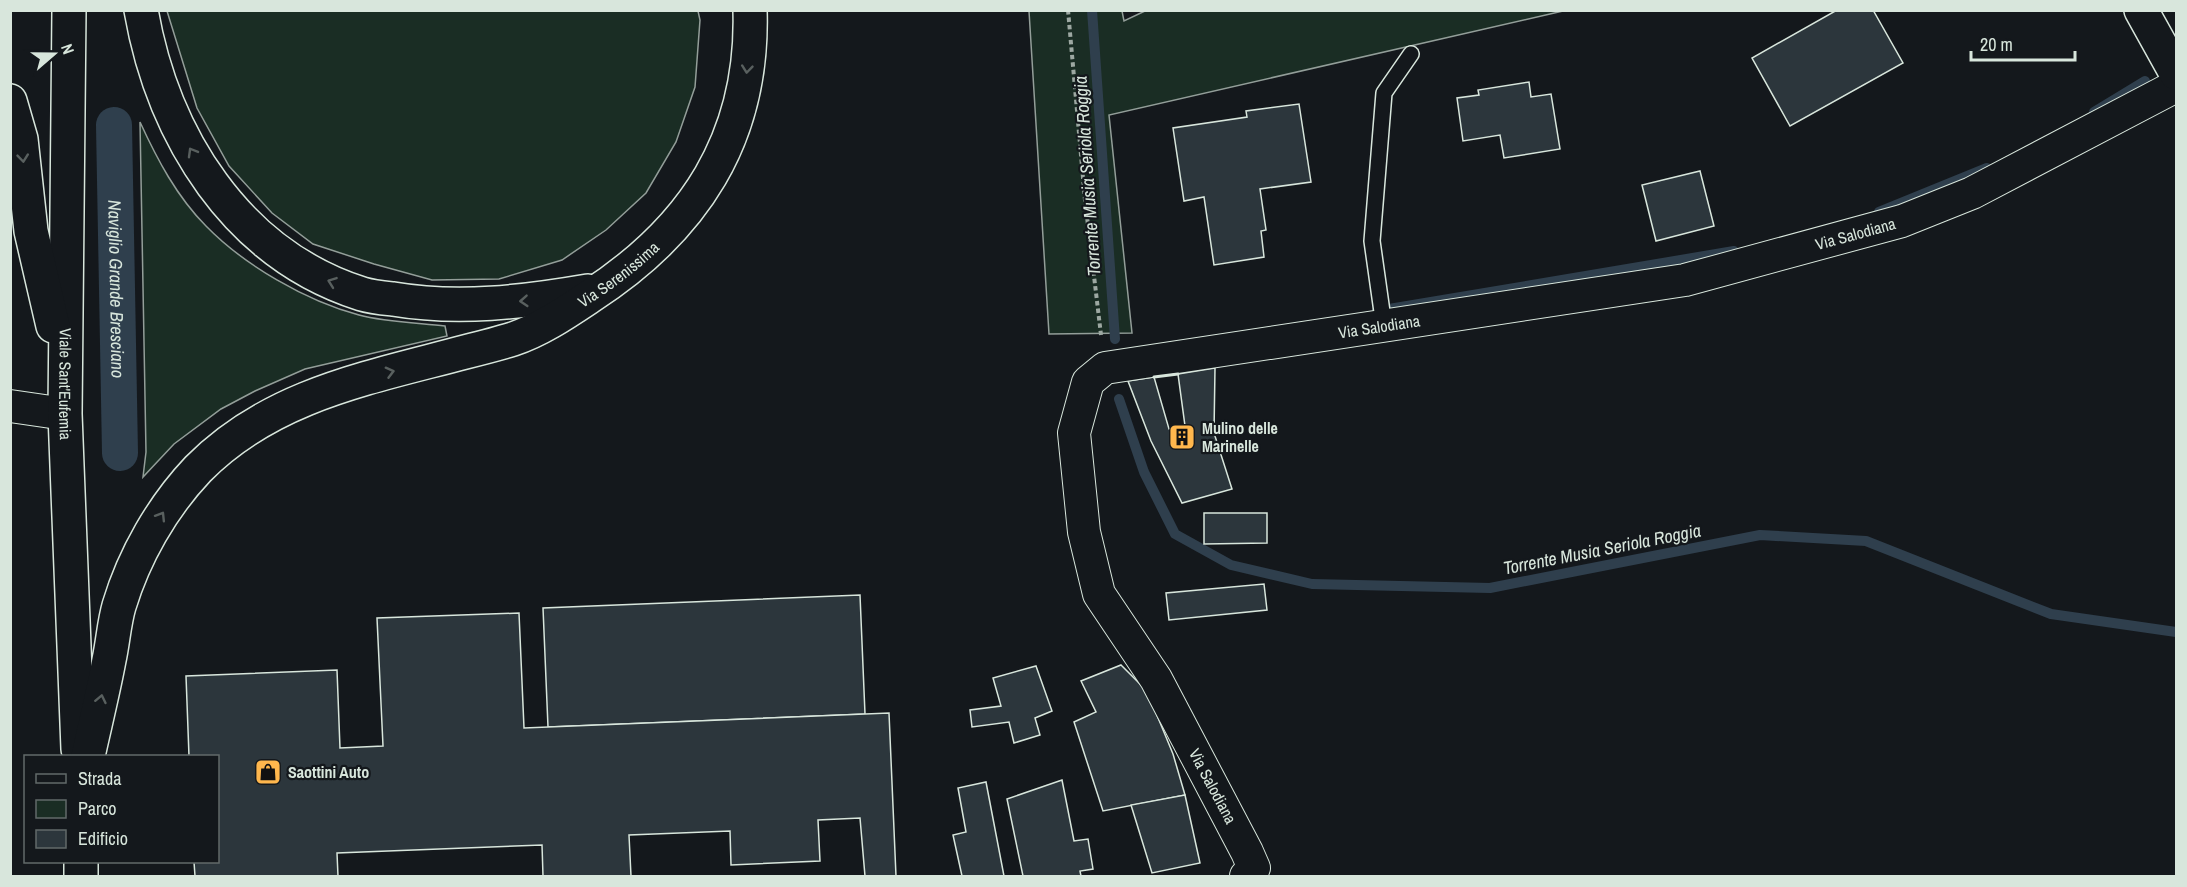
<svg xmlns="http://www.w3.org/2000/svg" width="2187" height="887" viewBox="0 0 2187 887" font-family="'Archivo Narrow',sans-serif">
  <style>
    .green { fill: #1a2d24; stroke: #939e99; stroke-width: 1.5 }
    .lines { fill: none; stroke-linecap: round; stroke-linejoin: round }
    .stream { stroke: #2f3f4d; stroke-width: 10 }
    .canal { stroke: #2f3f4d; stroke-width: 36 }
    .building { fill: #2c363c; stroke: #d8e6dc; stroke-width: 1.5 }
    .service-casing { stroke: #d8e6dc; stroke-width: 18 }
    .minor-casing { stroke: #d8e6dc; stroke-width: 34 }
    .tertiary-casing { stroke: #d8e6dc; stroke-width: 36 }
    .secondary-casing { stroke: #d8e6dc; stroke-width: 36 }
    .path { stroke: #9da8a2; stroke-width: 4; stroke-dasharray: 4.5 3; stroke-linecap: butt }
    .service { stroke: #14181c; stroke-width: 15 }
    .minor { stroke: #14181c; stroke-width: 32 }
    .tertiary { stroke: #14181c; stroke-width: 33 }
    .secondary { stroke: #14181c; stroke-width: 33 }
    .wall { stroke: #d8e6dc; stroke-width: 3 }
    .oneway { stroke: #59605f }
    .labels { text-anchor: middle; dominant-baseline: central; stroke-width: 4.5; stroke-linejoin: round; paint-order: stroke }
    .street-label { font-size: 16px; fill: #d8e6dc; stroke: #14181c }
    .poi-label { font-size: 16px; font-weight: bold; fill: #d8e6dc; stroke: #14181c; text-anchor: start }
    .water-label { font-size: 18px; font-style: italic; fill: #d8e6dc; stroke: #14181c }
  </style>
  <rect width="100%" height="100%" fill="#14181c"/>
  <!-- green -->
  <g class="green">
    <path d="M 167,11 L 698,11 L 700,20 L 695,87 L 676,142 L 646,193 L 606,230 L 562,260 L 499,279 L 432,280 L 374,264 L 313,244 L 272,213 L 229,166 L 197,108 Z"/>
    <path d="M 1145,11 L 1145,10 L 1563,11 L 1109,115 L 1132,333 L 1049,334 L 1029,11 L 1122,11 L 1124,21 Z"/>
    <path d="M 140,122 C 157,159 177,197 206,226 C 244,265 306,301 359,315 C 385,322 418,323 445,326 L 447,336 L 305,369 L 255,391 L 221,409 L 174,444 L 143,477 L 146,452 Z"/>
  </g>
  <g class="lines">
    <!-- stream -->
    <g class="stream">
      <path d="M 1092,10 L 1115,339"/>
      <path d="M 2094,112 L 2145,81"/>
      <path d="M 1879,212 L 1987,168"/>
      <path d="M 1377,311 L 1734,251"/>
      <path d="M 1119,399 L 1144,472 L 1175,534 L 1231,565 L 1312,584 L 1490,588 L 1760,535 L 1866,541 L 2051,614 L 2176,632"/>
    </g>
    <!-- canal -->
    <path class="canal" id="s1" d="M 114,125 L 120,453"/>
  </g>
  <!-- building -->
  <g class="building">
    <path d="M 1837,10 L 1873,10 L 1903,63 L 1790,126 L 1752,58 Z"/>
    <path d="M 1529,82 L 1531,97 L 1551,94 L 1560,149 L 1504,158 L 1500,135 L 1463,141 L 1457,98 L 1479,95 L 1478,90 Z"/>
    <path d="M 1299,104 L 1311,182 L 1260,189 L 1266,230 L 1261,231 L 1264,257 L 1214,265 L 1204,197 L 1184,201 L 1173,128 L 1247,117 L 1246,111 Z"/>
    <path d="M 1700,171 L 1714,226 L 1656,241 L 1642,185 Z"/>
    <path d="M 1215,368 L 1214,433 L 1232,489 L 1182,503 L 1151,441 L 1128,381 L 1154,377 L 1169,429 L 1185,426 L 1178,374 Z"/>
    <path d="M 1204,513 L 1267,513 L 1267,543 L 1204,544 Z"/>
    <path d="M 1264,584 L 1267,610 L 1169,620 L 1166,593 Z"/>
    <path d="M 860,595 L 865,714 L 548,727 L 543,608 Z"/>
    <path d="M 519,613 L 524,728 L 889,713 L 896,876 L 865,876 L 860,818 L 818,820 L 820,861 L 731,865 L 730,831 L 629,835 L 631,876 L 543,876 L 542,845 L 337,853 L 338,876 L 195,876 L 194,862 L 218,862 L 218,756 L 189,756 L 186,676 L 337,670 L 340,748 L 383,746 L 377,618 Z"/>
    <path d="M 1121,665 L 1147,691 L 1173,754 L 1185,795 L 1103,811 L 1074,722 L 1096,712 L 1081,681 Z"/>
    <path d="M 1036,666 L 1052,711 L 1035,718 L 1040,735 L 1014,743 L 1009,722 L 972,727 L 970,710 L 1001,706 L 993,678 Z"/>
    <path d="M 1062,780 L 1074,841 L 1088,839 L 1093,869 L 1080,871 L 1081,876 L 1023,876 L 1007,799 Z"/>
    <path d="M 986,782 L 1004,876 L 962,876 L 953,835 L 966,832 L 958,788 Z"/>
    <path d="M 1185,795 L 1200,863 L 1152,873 L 1131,805 Z"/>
  </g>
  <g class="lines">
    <defs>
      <path id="service" d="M 1384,326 L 1372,241 L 1384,93 L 1411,54"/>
      <g id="minor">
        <path d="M 10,406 L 65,414"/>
        <path id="s2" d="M 1246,876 L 1254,868 L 1247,852 L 1156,679 L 1099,594 L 1084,532 L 1074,433 L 1088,382 L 1105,368 L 1685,280 L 1902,221 L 1972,193 L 2176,86"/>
      </g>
      <path id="tertiary" d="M 2141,10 L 2176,73"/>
      <g id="secondary">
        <path id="s3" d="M 69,10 L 65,414 L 78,749"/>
        <path d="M 141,10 C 163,136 236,254 362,294 C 372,297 383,298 393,299 C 458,310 524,302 588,291"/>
        <path d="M 10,101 L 21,139 L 31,231 L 53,326"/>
        <path id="s4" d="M 88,756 C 95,724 103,692 109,660 C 113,642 114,623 119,606 C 134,556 162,507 198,469 C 271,395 368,378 465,352 C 481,348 497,344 513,339 C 540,330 565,313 589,297 C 694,229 754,138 750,10"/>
        <path d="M 81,862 L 81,876"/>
      </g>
    </defs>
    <!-- service casing -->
    <use href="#service" class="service-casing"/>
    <!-- minor casing -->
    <use href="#minor" class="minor-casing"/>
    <!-- tertiary casing -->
    <use href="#tertiary" class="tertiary-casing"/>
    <!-- secondary casing -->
    <use href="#secondary" class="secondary-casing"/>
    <!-- path -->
    <path class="path" d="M 1068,10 L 1085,200 L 1101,335"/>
    <!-- service -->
    <use href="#service" class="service"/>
    <!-- minor -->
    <use href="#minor" class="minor"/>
    <!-- tertiary -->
    <use href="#tertiary" class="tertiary"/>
    <!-- secondary -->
    <use href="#secondary" class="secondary"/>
    <!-- wall -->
    <path class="wall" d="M 1154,377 L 1178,374"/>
  </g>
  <!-- one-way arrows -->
  <defs><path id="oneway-chevron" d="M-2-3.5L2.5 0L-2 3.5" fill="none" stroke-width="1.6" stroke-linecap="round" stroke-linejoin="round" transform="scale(1.5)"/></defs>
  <g class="oneway">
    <use href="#oneway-chevron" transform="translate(747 69) rotate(96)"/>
    <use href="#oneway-chevron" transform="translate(192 152) rotate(-120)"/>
    <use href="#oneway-chevron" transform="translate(23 158) rotate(84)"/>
    <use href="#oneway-chevron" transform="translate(332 282) rotate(-160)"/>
    <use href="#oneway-chevron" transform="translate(524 301) rotate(176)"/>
    <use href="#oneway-chevron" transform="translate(390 372) rotate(-15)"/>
    <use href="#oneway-chevron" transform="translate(161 516) rotate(-58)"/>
    <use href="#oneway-chevron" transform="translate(101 699) rotate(-78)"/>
  </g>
  <!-- icons -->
  <defs>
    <symbol id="building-square" viewBox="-11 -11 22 22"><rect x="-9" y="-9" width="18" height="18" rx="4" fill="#ffb74d" stroke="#14181c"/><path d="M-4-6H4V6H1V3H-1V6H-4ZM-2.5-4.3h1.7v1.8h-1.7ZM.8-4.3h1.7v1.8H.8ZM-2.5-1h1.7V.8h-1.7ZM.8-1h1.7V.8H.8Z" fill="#111"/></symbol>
    <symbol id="shop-square" viewBox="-11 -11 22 22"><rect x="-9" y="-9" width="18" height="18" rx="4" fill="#ffb74d" stroke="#14181c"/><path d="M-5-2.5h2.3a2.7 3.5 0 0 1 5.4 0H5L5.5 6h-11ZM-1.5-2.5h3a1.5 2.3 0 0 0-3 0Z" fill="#111"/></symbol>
  </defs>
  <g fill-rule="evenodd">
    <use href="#building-square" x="1167" y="422" width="30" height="30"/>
    <use href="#shop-square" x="253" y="757" width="30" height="30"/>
  </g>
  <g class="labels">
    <!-- street labels -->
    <g class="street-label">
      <text stroke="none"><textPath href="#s2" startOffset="1328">Via Salodiana</textPath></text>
      <text stroke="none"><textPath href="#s4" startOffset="782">Via Serenissima</textPath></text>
      <text stroke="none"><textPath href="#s2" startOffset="842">Via Salodiana</textPath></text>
      <text stroke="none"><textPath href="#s3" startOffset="374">Viale Sant'Eufemia</textPath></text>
      <text transform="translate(1213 786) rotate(62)">Via Salodiana</text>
    </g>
    <!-- poi labels -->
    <g class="poi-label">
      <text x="1202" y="428">Mulino delle<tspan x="1202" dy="18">Marinelle</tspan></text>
      <text x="288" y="772">Saottini Auto</text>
    </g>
    <!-- water labels -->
    <g class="water-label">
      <text transform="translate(1087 176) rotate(-94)">Torrente Musia Seriola Roggia</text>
      <text stroke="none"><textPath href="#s1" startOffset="164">Naviglio Grande Bresciano</textPath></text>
      <text transform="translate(1602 549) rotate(-11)">Torrente Musia Seriola Roggia</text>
    </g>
  </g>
  <!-- border -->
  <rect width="2187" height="887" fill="none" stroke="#d8e6dc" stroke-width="24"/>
  <!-- legend -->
  <rect x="24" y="755" width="195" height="108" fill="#14181c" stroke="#626a69" stroke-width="1.5"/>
  <rect x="36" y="774" width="30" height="9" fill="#14181c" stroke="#626a69" stroke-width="1.5"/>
  <text x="78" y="785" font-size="18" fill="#d8e6dc">Strada</text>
  <rect x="36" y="800" width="30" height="18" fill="#1a2d24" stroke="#626a69" stroke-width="1.5"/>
  <text x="78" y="815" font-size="18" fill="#d8e6dc">Parco</text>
  <rect x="36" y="830" width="30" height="18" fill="#2c363c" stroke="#626a69" stroke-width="1.5"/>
  <text x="78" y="845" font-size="18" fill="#d8e6dc">Edificio</text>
  <!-- north arrow -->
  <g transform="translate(54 54) rotate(70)" stroke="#14181c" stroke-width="4.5" paint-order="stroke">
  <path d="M0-4.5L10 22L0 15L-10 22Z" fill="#d8e6dc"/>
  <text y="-9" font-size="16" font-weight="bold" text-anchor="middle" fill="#d8e6dc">N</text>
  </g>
  <!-- scale -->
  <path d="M1971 51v9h104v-9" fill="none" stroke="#d8e6dc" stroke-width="3"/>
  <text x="1980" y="51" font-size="18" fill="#d8e6dc" stroke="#14181c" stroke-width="4.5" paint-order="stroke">20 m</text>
</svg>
